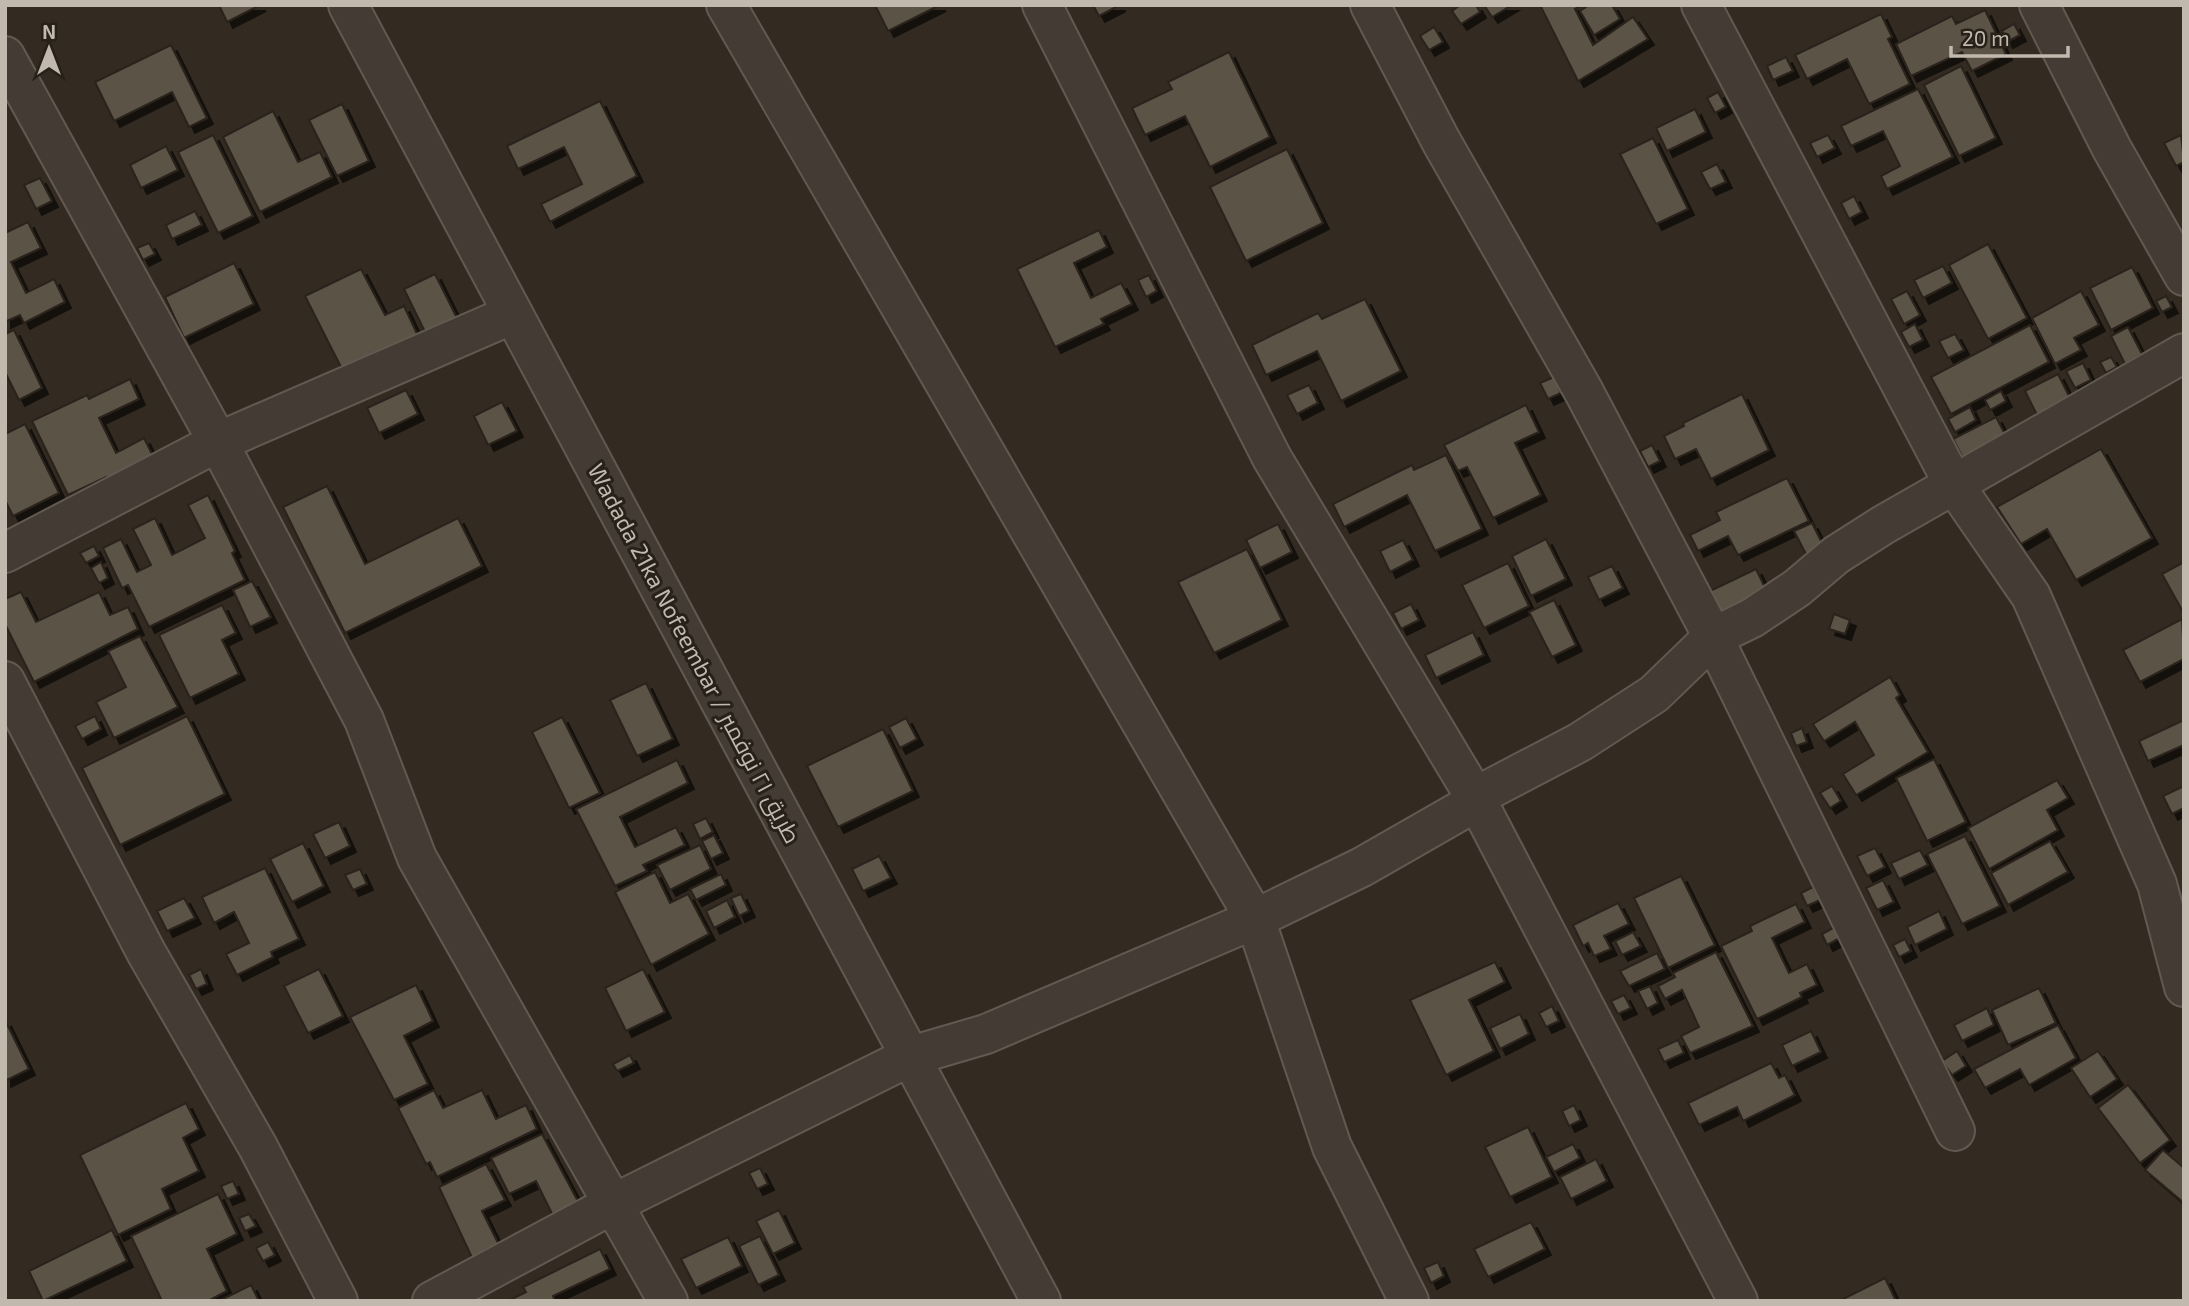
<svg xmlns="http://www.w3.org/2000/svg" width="2189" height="1306" viewBox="0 0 2189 1306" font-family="'Exo 2',Cairo,sans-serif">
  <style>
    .building { fill: #5c5247; stroke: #2a231b; stroke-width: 2; filter: url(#shadow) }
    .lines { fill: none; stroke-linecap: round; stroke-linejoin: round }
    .minor-casing { stroke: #625a51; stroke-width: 42 }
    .tertiary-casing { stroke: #625a51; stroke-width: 42 }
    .minor { stroke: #443c34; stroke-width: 38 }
    .tertiary { stroke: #443c34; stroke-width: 38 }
    .labels { text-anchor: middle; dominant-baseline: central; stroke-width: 6; stroke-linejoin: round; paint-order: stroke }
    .street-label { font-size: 23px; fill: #c1b8ae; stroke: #282119 }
  </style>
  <defs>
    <filter id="shadow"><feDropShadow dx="6" dy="6" stdDeviation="0" flood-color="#0009"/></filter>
  </defs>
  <rect width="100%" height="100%" fill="#332a21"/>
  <!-- building -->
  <g class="building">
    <path d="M 219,5 L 260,5 L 227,22 Z"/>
    <path d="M 875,5 L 940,5 L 888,31 Z"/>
    <path d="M 1093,5 L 1120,5 L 1099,16 Z"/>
    <path d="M 1460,5 L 1476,5 L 1480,12 L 1461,24 L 1452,11 Z"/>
    <path d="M 1484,5 L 1512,5 L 1492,17 Z"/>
    <path d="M 1540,5 L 1582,5 L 1575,9 L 1593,45 L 1633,17 L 1648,39 L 1578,81 Z"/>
    <path d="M 1589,5 L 1612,5 L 1620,19 L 1594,35 L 1580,11 Z"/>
    <path d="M 1985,10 L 2006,54 L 1972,71 L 1962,52 L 1911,76 L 1896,44 L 1952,16 L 1956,24 Z"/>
    <path d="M 1881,14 L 1892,37 L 1888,39 L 1910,84 L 1869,104 L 1847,59 L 1807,79 L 1795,55 Z"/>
    <path d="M 2014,24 L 2020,35 L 2007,42 L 2002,31 Z"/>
    <path d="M 1434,27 L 1443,42 L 1429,50 L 1420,36 Z"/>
    <path d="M 171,45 L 207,118 L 189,127 L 172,92 L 114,121 L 95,82 Z"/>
    <path d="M 1229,52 L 1270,137 L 1210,167 L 1185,116 L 1145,135 L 1132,108 L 1172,89 L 1168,82 Z"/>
    <path d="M 1786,57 L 1793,71 L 1773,80 L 1767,66 Z"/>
    <path d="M 1961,66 L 1996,138 L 1959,156 L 1924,85 Z"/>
    <path d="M 1918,89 L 1953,157 L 1887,189 L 1881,176 L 1900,166 L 1883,131 L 1851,146 L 1841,126 Z"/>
    <path d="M 1718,92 L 1726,107 L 1715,113 L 1707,98 Z"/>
    <path d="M 600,101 L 637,176 L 550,222 L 541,204 L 582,184 L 564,147 L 518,169 L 507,146 Z"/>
    <path d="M 342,104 L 369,161 L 337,176 L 309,120 Z"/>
    <path d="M 1695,109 L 1706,132 L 1667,151 L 1656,128 Z"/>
    <path d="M 273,111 L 298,162 L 320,152 L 332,177 L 260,212 L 223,137 Z"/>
    <path d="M 213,135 L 253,216 L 218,233 L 178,152 Z"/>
    <path d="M 1828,135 L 1835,148 L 1817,157 L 1810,143 Z"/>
    <path d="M 2181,135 L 2184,162 L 2176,166 L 2164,143 Z"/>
    <path d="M 1653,138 L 1688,209 L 1656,224 L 1620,154 Z"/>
    <path d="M 166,146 L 178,170 L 141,188 L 130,165 Z"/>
    <path d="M 1287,149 L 1323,223 L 1246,261 L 1210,187 Z"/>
    <path d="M 1717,164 L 1726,182 L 1710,189 L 1701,172 Z"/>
    <path d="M 40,178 L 52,201 L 36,209 L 24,185 Z"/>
    <path d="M 1854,196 L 1862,212 L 1849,219 L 1841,203 Z"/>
    <path d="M 195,211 L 202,225 L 172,239 L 166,225 Z"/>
    <path d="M 28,222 L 41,248 L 11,262 L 26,293 L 54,279 L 65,302 L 24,323 L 20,315 L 5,322 L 5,233 Z"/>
    <path d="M 1099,230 L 1107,247 L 1074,263 L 1091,298 L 1121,283 L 1132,304 L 1101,319 L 1104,324 L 1055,347 L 1017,269 Z"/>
    <path d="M 149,243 L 155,254 L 143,260 L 137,248 Z"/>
    <path d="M 1988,244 L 2027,318 L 1988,339 L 1949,265 Z"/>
    <path d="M 234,263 L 254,304 L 184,338 L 165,297 Z"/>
    <path d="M 1943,266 L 1952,283 L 1923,298 L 1914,280 Z"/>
    <path d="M 2132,267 L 2153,308 L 2111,330 L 2090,288 Z"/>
    <path d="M 361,269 L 385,315 L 404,306 L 418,336 L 344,373 L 305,296 Z"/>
    <path d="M 435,274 L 459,322 L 428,338 L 404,289 Z"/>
    <path d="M 1149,275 L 1157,291 L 1146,297 L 1138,280 Z"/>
    <path d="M 1907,291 L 1920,315 L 1904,324 L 1891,299 Z"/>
    <path d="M 2081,291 L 2099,325 L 2074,338 L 2081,350 L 2055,364 L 2032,318 Z"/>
    <path d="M 2166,296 L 2172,307 L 2162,312 L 2156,301 Z"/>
    <path d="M 1365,299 L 1401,371 L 1341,401 L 1317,351 L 1266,375 L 1252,345 L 1318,313 L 1322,319 Z"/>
    <path d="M 1915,324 L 1923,340 L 1909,347 L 1901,332 Z"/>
    <path d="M 2030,325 L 2049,362 L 1951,414 L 1931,377 Z"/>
    <path d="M 2128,327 L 2142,354 L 2125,364 L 2111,336 Z"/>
    <path d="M 14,330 L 42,388 L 19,400 L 5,372 L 5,334 Z"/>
    <path d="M 1955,334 L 1964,350 L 1948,358 L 1939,341 Z"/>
    <path d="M 2111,357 L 2117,367 L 2106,373 L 2100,362 Z"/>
    <path d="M 2083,363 L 2091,380 L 2075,388 L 2066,371 Z"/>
    <path d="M 2058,374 L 2072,402 L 2039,419 L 2025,391 Z"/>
    <path d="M 1554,377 L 1561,393 L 1548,399 L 1540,383 Z"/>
    <path d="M 130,379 L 139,399 L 99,418 L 116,453 L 144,438 L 155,460 L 108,482 L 106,477 L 68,495 L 32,421 L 87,395 L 89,399 Z"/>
    <path d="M 1309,385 L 1318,403 L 1297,414 L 1287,395 Z"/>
    <path d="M 406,390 L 418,414 L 379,433 L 367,408 Z"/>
    <path d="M 2001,391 L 2006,401 L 1990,410 L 1985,400 Z"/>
    <path d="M 1742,394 L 1769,450 L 1711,479 L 1696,449 L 1675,459 L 1664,436 L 1684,426 L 1683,423 Z"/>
    <path d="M 502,402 L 517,431 L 488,445 L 474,416 Z"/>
    <path d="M 1526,405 L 1539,432 L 1515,443 L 1541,495 L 1493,518 L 1467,467 L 1458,471 L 1444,445 Z"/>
    <path d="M 1970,407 L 1976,420 L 1955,432 L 1948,419 Z"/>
    <path d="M 1996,417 L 2009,442 L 1966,464 L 1953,439 Z"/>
    <path d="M 25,424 L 59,493 L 13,516 L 5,500 L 5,434 Z"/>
    <path d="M 1652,445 L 1660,461 L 1648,467 L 1640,451 Z"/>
    <path d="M 2101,449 L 2152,538 L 2076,580 L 2047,529 L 2021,544 L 1997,507 Z"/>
    <path d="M 1446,455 L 1482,529 L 1435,551 L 1407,495 L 1344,527 L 1333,504 L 1412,465 L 1414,470 Z"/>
    <path d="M 1787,478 L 1809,521 L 1738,555 L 1728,536 L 1698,551 L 1690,535 L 1720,520 L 1716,512 Z"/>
    <path d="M 327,486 L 365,564 L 458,518 L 482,566 L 345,633 L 283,507 Z"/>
    <path d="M 208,495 L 235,551 L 232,553 L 245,580 L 149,627 L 128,585 L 122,588 L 103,548 L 121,539 L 137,572 L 151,565 L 133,529 L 155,518 L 172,555 L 205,538 L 188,505 Z"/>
    <path d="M 1812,523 L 1826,551 L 1809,560 L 1794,531 Z"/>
    <path d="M 1278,524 L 1292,552 L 1260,568 L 1246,540 Z"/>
    <path d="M 1546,539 L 1566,579 L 1531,596 L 1512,556 Z"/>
    <path d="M 1403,540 L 1413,560 L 1390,572 L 1380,551 Z"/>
    <path d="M 94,546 L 99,556 L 86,563 L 80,553 Z"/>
    <path d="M 1247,549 L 1282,620 L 1214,653 L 1178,582 Z"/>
    <path d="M 101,562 L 108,578 L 99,583 L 91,568 Z"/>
    <path d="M 2184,562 L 2184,611 L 2183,612 L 2162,574 Z"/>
    <path d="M 1508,563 L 1529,606 L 1484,628 L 1462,585 Z"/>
    <path d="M 1612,566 L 1623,588 L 1599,600 L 1588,577 Z"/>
    <path d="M 1756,569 L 1768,594 L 1722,616 L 1710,591 Z"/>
    <path d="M 252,581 L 271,617 L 250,627 L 233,590 Z"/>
    <path d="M 21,592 L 36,622 L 99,592 L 110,615 L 128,607 L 138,629 L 34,682 L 5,624 L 5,599 Z"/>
    <path d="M 1554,600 L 1576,645 L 1552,657 L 1529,612 Z"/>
    <path d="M 1411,604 L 1419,620 L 1401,629 L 1393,613 Z"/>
    <path d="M 222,605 L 236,633 L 222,640 L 239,674 L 190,698 L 159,635 Z"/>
    <path d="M 1834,614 L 1850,620 L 1845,634 L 1829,629 Z"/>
    <path d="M 2182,619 L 2184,659 L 2140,682 L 2123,650 Z"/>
    <path d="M 1473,632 L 1484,655 L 1436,678 L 1425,655 Z"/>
    <path d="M 140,636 L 178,707 L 114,738 L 96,702 L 126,687 L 108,651 Z"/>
    <path d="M 1890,677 L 1900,695 L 1896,698 L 1928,752 L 1856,795 L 1843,774 L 1874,755 L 1855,722 L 1824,741 L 1813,724 Z"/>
    <path d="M 646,683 L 673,739 L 637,756 L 610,700 Z"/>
    <path d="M 95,716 L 101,729 L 82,739 L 75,726 Z"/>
    <path d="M 187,716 L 225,794 L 120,845 L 82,768 Z"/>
    <path d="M 562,717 L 600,793 L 569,808 L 532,732 Z"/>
    <path d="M 906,718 L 917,739 L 900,748 L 889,727 Z"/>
    <path d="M 2184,720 L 2184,745 L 2148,761 L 2139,741 Z"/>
    <path d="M 1802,728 L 1807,742 L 1796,746 L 1791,733 Z"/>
    <path d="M 883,729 L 913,791 L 838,827 L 807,766 Z"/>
    <path d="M 1934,759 L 1966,822 L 1927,841 L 1896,778 Z"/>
    <path d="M 677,760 L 688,783 L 620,817 L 635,847 L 676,827 L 685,845 L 643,865 L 647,871 L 615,886 L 576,809 Z"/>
    <path d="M 2057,780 L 2068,798 L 2047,810 L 2058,830 L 1989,869 L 1968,828 Z"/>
    <path d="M 1832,786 L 1841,801 L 1830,808 L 1820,793 Z"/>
    <path d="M 2184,786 L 2184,808 L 2172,814 L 2163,796 Z"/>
    <path d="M 706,818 L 713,832 L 700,839 L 693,824 Z"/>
    <path d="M 339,822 L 350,846 L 325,858 L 313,834 Z"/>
    <path d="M 714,835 L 723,853 L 711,859 L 702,841 Z"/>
    <path d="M 1965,836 L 2000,906 L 1962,924 L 1927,854 Z"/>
    <path d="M 2050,841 L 2068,872 L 2008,905 L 1991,873 Z"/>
    <path d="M 303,843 L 324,886 L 292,902 L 270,859 Z"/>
    <path d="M 700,845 L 711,869 L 670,890 L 657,865 Z"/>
    <path d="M 1875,848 L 1885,867 L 1867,876 L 1857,856 Z"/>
    <path d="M 1920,850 L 1928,865 L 1899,879 L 1891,863 Z"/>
    <path d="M 879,856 L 891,878 L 863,891 L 852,869 Z"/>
    <path d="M 265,868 L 299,939 L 271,952 L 273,957 L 237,975 L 226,954 L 249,943 L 234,912 L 214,923 L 202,897 Z"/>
    <path d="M 360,869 L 367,884 L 353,890 L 345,875 Z"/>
    <path d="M 655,872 L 670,903 L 688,894 L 709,934 L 651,965 L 615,892 Z"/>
    <path d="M 721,874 L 726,885 L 696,900 L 690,889 Z"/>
    <path d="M 1681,876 L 1715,945 L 1668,968 L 1634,898 Z"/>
    <path d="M 1883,880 L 1894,902 L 1877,910 L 1866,888 Z"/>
    <path d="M 1813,887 L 1820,900 L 1807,906 L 1801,893 Z"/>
    <path d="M 741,894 L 749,911 L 739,916 L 731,898 Z"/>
    <path d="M 184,898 L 195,918 L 167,931 L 157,911 Z"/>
    <path d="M 727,900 L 735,917 L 714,928 L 706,911 Z"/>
    <path d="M 1618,903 L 1629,924 L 1604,936 L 1611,949 L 1594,956 L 1588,943 L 1583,946 L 1573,925 Z"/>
    <path d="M 1796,904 L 1805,922 L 1772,938 L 1789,973 L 1807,964 L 1817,985 L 1800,993 L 1802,997 L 1757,1019 L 1721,946 L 1752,931 L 1750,926 Z"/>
    <path d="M 1939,911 L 1947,929 L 1915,945 L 1907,927 Z"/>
    <path d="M 1835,927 L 1840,938 L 1827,945 L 1822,934 Z"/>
    <path d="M 1633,932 L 1641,946 L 1622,955 L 1615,941 Z"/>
    <path d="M 1905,939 L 1911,951 L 1899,957 L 1893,945 Z"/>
    <path d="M 1716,952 L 1753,1026 L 1690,1053 L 1681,1036 L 1699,1027 L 1682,990 L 1665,999 L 1658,986 L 1675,977 L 1673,973 Z"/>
    <path d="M 1657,953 L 1665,969 L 1629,986 L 1620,971 Z"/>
    <path d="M 1495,962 L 1505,982 L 1469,1000 L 1494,1051 L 1446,1075 L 1410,1000 Z"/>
    <path d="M 201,969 L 207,984 L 196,989 L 189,975 Z"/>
    <path d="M 319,969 L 343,1016 L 308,1033 L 284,986 Z"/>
    <path d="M 643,969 L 665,1012 L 626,1031 L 605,988 Z"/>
    <path d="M 416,985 L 433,1021 L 404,1036 L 428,1084 L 394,1100 L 350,1017 Z"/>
    <path d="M 1650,986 L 1658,1003 L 1647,1009 L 1638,991 Z"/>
    <path d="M 2039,988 L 2056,1023 L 2008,1045 L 1992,1010 Z"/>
    <path d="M 1624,995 L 1631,1008 L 1618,1014 L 1611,1001 Z"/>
    <path d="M 1552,1006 L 1559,1021 L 1546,1027 L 1539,1013 Z"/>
    <path d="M 1987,1008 L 1994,1025 L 1962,1041 L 1954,1025 Z"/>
    <path d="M 1520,1014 L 1529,1034 L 1500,1049 L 1490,1028 Z"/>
    <path d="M 5,1020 L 29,1069 L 5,1081 Z"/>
    <path d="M 2058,1025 L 2076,1058 L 2029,1085 L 2020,1069 L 1985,1088 L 1974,1069 Z"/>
    <path d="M 1811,1031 L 1821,1052 L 1792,1066 L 1782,1045 Z"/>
    <path d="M 1678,1040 L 1684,1053 L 1664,1062 L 1658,1049 Z"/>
    <path d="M 1957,1051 L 1966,1066 L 1952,1075 L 1942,1061 Z"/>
    <path d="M 2098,1051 L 2117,1079 L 2090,1097 L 2071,1068 Z"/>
    <path d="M 630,1055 L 634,1063 L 617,1071 L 613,1064 Z"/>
    <path d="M 1771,1063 L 1779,1078 L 1785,1075 L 1795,1095 L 1743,1121 L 1737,1107 L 1699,1125 L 1688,1103 Z"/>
    <path d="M 2128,1085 L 2170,1140 L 2140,1163 L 2098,1108 Z"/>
    <path d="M 434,1090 L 443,1108 L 482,1090 L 496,1119 L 526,1105 L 537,1129 L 437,1177 L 430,1162 L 426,1164 L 398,1108 Z"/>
    <path d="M 186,1103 L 199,1129 L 183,1138 L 199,1171 L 162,1189 L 171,1209 L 118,1235 L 80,1155 Z"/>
    <path d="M 1574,1105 L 1581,1120 L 1569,1126 L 1562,1111 Z"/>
    <path d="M 1528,1127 L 1552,1177 L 1510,1197 L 1485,1147 Z"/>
    <path d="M 542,1134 L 581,1207 L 555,1220 L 536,1181 L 509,1194 L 491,1158 Z"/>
    <path d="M 1573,1144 L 1580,1158 L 1554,1172 L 1546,1157 Z"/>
    <path d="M 2163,1150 L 2184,1168 L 2184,1203 L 2145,1170 Z"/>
    <path d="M 1596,1159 L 1607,1181 L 1571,1199 L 1560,1177 Z"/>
    <path d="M 486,1164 L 505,1200 L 482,1211 L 502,1251 L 475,1264 L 439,1187 Z"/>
    <path d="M 760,1168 L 768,1184 L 757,1189 L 749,1173 Z"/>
    <path d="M 233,1181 L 239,1194 L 227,1199 L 221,1186 Z"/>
    <path d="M 218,1194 L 237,1234 L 207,1249 L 227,1291 L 208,1301 L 162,1301 L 131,1236 Z"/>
    <path d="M 779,1210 L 795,1243 L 773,1254 L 756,1221 Z"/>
    <path d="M 249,1214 L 256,1226 L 245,1231 L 239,1218 Z"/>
    <path d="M 1531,1222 L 1545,1249 L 1488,1277 L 1474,1249 Z"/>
    <path d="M 112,1230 L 127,1261 L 43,1301 L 29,1271 Z"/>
    <path d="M 760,1236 L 779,1275 L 758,1285 L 739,1246 Z"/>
    <path d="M 728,1237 L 742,1266 L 696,1288 L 681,1259 Z"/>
    <path d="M 268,1242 L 275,1255 L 263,1261 L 256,1248 Z"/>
    <path d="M 600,1249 L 610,1269 L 553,1296 L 555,1301 L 508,1301 L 526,1292 L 523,1287 Z"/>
    <path d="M 1438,1262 L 1444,1276 L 1431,1283 L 1424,1268 Z"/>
    <path d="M 1885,1278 L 1896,1301 L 1839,1301 Z"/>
    <path d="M 251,1285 L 259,1301 L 219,1301 Z"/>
  </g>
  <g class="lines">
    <defs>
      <g id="minor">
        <path d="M 726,5 L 1255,919 L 1362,867 L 1465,808 L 1475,797 L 1580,742 L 1654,694 L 1713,637 L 1752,618 L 1797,588 L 1836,555 L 1883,525 L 2184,353"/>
        <path d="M 1042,5 L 1272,458 L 1475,797 L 1738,1301"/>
        <path d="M 1370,5 L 1441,141 L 1584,392 L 1713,637 L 1955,1131"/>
        <path d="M 1701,5 L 1953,483 L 2031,596 L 2157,884 L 2184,987"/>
        <path d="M 2039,5 L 2112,149 L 2184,276"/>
        <path d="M 5,56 L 218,442 L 364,720 L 417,858 L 668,1301"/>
        <path d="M 5,553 L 218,442 L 513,314"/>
        <path d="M 5,681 L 146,952 L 258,1147 L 338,1301"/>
        <path d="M 432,1301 L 615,1203 L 911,1056 L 986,1034 L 1255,919 L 1332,1147 L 1409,1301"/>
      </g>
      <path id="tertiary" d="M 348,5 L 1041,1301"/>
    </defs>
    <!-- minor casing -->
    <use href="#minor" class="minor-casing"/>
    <!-- tertiary casing -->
    <use href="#tertiary" class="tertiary-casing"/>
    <!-- minor -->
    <use href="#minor" class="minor"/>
    <!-- tertiary -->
    <use href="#tertiary" class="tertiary"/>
  </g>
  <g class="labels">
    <!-- street labels -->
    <g class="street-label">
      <text transform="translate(695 653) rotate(62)">Wadada 21ka Nofeembar / طريق ٢١ نوفمبر</text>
    </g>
  </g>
  <!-- border -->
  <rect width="2189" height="1306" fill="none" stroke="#c1b8ae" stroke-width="14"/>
  <!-- north arrow -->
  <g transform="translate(49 49)" stroke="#282119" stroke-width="5" paint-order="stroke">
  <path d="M0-5L12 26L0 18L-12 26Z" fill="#c1b8ae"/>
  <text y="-10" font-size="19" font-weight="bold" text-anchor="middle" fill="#c1b8ae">N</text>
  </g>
  <!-- scale -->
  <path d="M1951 46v10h117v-10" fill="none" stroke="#c1b8ae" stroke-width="3.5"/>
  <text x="1962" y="46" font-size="21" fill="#c1b8ae" stroke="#282119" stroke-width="5" paint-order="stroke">20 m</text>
</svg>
